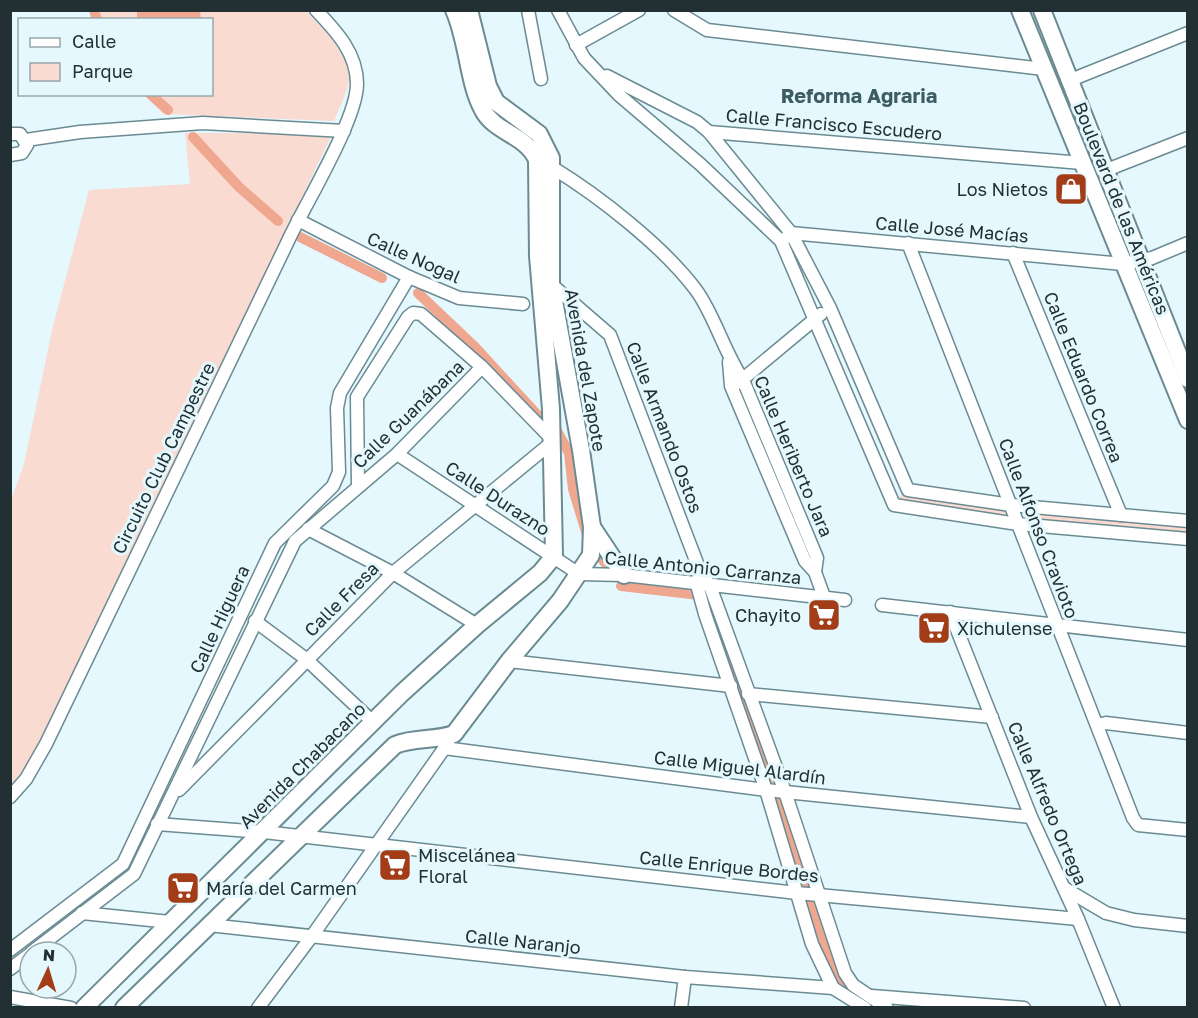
<svg xmlns="http://www.w3.org/2000/svg" width="1198" height="1018" viewBox="0 0 1198 1018" font-family="'Golos Text',sans-serif">
  <style>
    .green { fill: #fadbd1 }
    .water { fill: #f0a790 }
    .lines { fill: none; stroke-linecap: round; stroke-linejoin: round }
    .canal { stroke: #f0a790; stroke-width: 10 }
    .street-casing { stroke: #6b8b93; stroke-width: 15 }
    .secondary-casing { stroke: #6b8b93; stroke-width: 20 }
    .street { stroke: #fff; stroke-width: 12 }
    .secondary { stroke: #fff; stroke-width: 16 }
    .labels { text-anchor: middle; dominant-baseline: central; stroke-width: 6; stroke-linejoin: round; paint-order: stroke }
    .street-label { font-size: 18px; fill: #223033; stroke: #e4f8fd }
    .poi-label { font-size: 18px; fill: #223033; stroke: #e4f8fd; text-anchor: start }
    .neighbourhood-label { font-size: 20px; font-weight: bold; fill: #3e5c64; stroke: #e4f8fd }
  </style>
  <rect width="100%" height="100%" fill="#e4f8fd"/>
  <!-- green -->
  <g class="green">
    <path d="M 93,11 L 137,11 L 137,19 L 96,19 Z"/>
    <path d="M 200,11 L 306,11 C 323,30 355,57 348,85 C 345,97 339,109 334,121 L 163,114 L 145,95 L 212,94 L 212,20 L 201,19 Z"/>
    <path d="M 185,133 L 327,133 L 330,139 L 31,759 L 11,787 L 11,501 L 24,464 L 53,326 L 89,190 L 190,184 Z"/>
    <path d="M 901,495 L 1009,507 L 1012,517 L 896,503 Z"/>
    <path d="M 1023,509 L 1187,525 L 1187,534 L 1026,518 Z"/>
  </g>
  <!-- water -->
  <path class="water" d="M 137,11 L 200,11 L 201,19 L 137,19 Z"/>
  <g class="lines">
    <!-- canal -->
    <g class="canal">
      <path d="M 94,10 L 97,20"/>
      <path d="M 150,94 L 168,110"/>
      <path d="M 193,137 L 239,187 L 278,221"/>
      <path d="M 300,237 L 382,278"/>
      <path d="M 418,293 L 475,347 L 543,421"/>
      <path d="M 557,431 L 569,453 L 573,489 L 587,535"/>
      <path d="M 599,555 L 609,568"/>
      <path d="M 621,586 L 708,596 L 771,778"/>
      <path d="M 778,802 L 831,962 L 840,979 L 858,995"/>
    </g>
    <defs>
      <g id="street">
        <path d="M 528,10 L 541,79"/>
        <path d="M 558,10 L 584,58 L 619,95 L 700,164 L 781,241 L 894,505 L 1018,524 L 1188,539"/>
        <path d="M 674,10 L 707,30 L 1044,69"/>
        <path d="M 576,45 L 639,10"/>
        <path d="M 607,76 L 697,122 L 709,132 L 791,233 L 830,308 L 908,490 L 1011,505 L 1188,521"/>
        <path d="M 1068,81 L 1188,33"/>
        <path d="M 709,132 L 1082,163"/>
        <path d="M 10,134 L 20,134 L 27,145 L 22,153 L 10,155"/>
        <path d="M 26,140 L 80,132 L 203,123 L 344,131"/>
        <path d="M 553,168 C 599,196 664,247 696,290 C 714,314 724,352 743,380 L 817,558 L 815,572"/>
        <path d="M 1104,171 L 1188,138"/>
        <path d="M 298,220 L 409,277 L 459,298 L 523,304"/>
        <path d="M 787,237 L 791,233 L 1123,264 L 1152,258 L 1188,243"/>
        <path d="M 908,243 L 1133,818 L 1138,825 L 1188,830"/>
        <path d="M 1013,253 L 1121,515"/>
        <path d="M 551,284 L 610,335 L 700,571 L 710,586 L 785,792 L 845,973 L 853,985 L 887,1008"/>
        <path d="M 729,362 L 731,386 L 805,561 L 815,572 L 824,597"/>
        <path d="M 738,383 L 821,314"/>
        <path d="M 397,454 L 579,574 L 624,575 L 845,600"/>
        <path d="M 358,486 L 357,397 L 408,317 L 413,313 L 421,314 L 482,367 L 550,437"/>
        <path d="M 308,529 L 393,573 L 477,625"/>
        <path d="M 698,579 L 697,585 L 705,614 L 766,790 L 812,944 L 833,988 L 865,1008"/>
        <path d="M 882,605 L 1188,640"/>
        <path d="M 950,612 L 1031,817 L 1078,919 L 1114,1008"/>
        <path d="M 255,621 L 306,659 L 373,722"/>
        <path d="M 509,661 L 731,686"/>
        <path d="M 748,694 L 992,717"/>
        <path d="M 1097,725 L 1106,723 L 1188,733"/>
        <path d="M 444,748 L 766,790 L 1031,817"/>
        <path d="M 179,790 L 393,573 L 550,444"/>
        <path d="M 10,797 L 26,779 L 46,744 C 127,576 207,408 288,241 C 305,204 357,120 357,84 C 357,53 336,31 316,10"/>
        <path d="M 157,824 L 264,832 L 797,893 L 1078,919"/>
        <path d="M 1064,888 L 1106,913 L 1134,920 L 1188,926"/>
        <path d="M 82,913 L 170,922"/>
        <path d="M 209,925 L 685,977 L 833,988"/>
        <path d="M 10,950 L 123,864 L 275,543 L 333,486 L 339,472 L 337,408 L 340,393 L 409,277"/>
        <path d="M 32,952 L 134,874 L 295,541 L 397,454 L 482,367"/>
        <path d="M 10,969 L 30,954"/>
        <path d="M 872,996 L 1024,1008"/>
        <path d="M 10,997 L 71,1008"/>
        <path d="M 258,1008 L 312,936 L 448,743"/>
        <path d="M 681,1008 L 685,977"/>
      </g>
      <g id="secondary">
        <path d="M 1020,10 L 1188,420"/>
        <path d="M 1042,10 L 1188,379"/>
        <path d="M 592,527 L 624,575"/>
        <path d="M 84,1008 L 402,693 L 477,625 L 540,573 L 554,556 L 551,409 L 538,256 L 537,160 C 527,135 495,133 483,110 C 468,83 468,41 454,10"/>
        <path d="M 124,1008 L 395,745 C 414,737 435,741 454,734 L 509,661 L 560,601 L 591,555 L 592,527 L 581,450 L 551,284 L 551,158 L 539,134 L 496,102 L 488,86 L 469,10"/>
      </g>
    </defs>
    <!-- street casing -->
    <use href="#street" class="street-casing"/>
    <!-- secondary casing -->
    <use href="#secondary" class="secondary-casing"/>
    <!-- street -->
    <use href="#street" class="street"/>
    <!-- secondary -->
    <use href="#secondary" class="secondary"/>
  </g>
  <!-- icons -->
  <defs>
    <symbol id="shop-square" viewBox="-11 -11 22 22"><rect x="-9" y="-9" width="18" height="18" rx="4" fill="#a33d17" stroke="#e4f8fd"/><path d="M-5-2.5h2.3a2.7 3.5 0 0 1 5.4 0H5L5.5 6h-11ZM-1.5-2.5h3a1.5 2.3 0 0 0-3 0Z" fill="#fff"/></symbol>
    <symbol id="supermarket-square" viewBox="-11 -11 22 22"><rect x="-9" y="-9" width="18" height="18" rx="4" fill="#a33d17" stroke="#e4f8fd"/><path d="M-6-5.5h2.5l.6 2H6L4.5 2H-2.5L-4.4-4H-6ZM-1.5 3.2a1.3 1.3 0 1 0 .1 0ZM3 3.2a1.3 1.3 0 1 0 .1 0Z" fill="#fff"/></symbol>
  </defs>
  <g fill-rule="evenodd">
    <use href="#shop-square" x="1052" y="170" width="38" height="38"/>
    <use href="#supermarket-square" x="805" y="596" width="38" height="38"/>
    <use href="#supermarket-square" x="915" y="609" width="38" height="38"/>
    <use href="#supermarket-square" x="376" y="846" width="38" height="38"/>
    <use href="#supermarket-square" x="164" y="869" width="38" height="38"/>
  </g>
  <g class="labels">
    <!-- street labels -->
    <g class="street-label">
      <text transform="translate(834 124) rotate(5)">Calle Francisco Escudero</text>
      <text transform="translate(1122 208) rotate(68)">Boulevard de las Américas</text>
      <text transform="translate(952 229) rotate(5)">Calle José Macías</text>
      <text transform="translate(414 257) rotate(24)">Calle Nogal</text>
      <text transform="translate(586 370) rotate(80)">Avenida del Zapote</text>
      <text transform="translate(1084 377) rotate(68)">Calle Eduardo Correa</text>
      <text transform="translate(408 414) rotate(-44)">Calle Guanábana</text>
      <text transform="translate(665 427) rotate(69)">Calle Armando Ostos</text>
      <text transform="translate(794 456) rotate(67)">Calle Heriberto Jara</text>
      <text transform="translate(163 458) rotate(-64)">Circuito Club Campestre</text>
      <text transform="translate(498 498) rotate(33)">Calle Durazno</text>
      <text transform="translate(1039 528) rotate(69)">Calle Alfonso Cravioto</text>
      <text transform="translate(703 567) rotate(6)">Calle Antonio Carranza</text>
      <text transform="translate(341 599) rotate(-45)">Calle Fresa</text>
      <text transform="translate(219 619) rotate(-65)">Calle Higuera</text>
      <text transform="translate(302 765) rotate(-45)">Avenida Chabacano</text>
      <text transform="translate(740 767) rotate(7)">Calle Miguel Alardín</text>
      <text transform="translate(1048 803) rotate(67)">Calle Alfredo Ortega</text>
      <text transform="translate(729 866) rotate(6)">Calle Enrique Bordes</text>
      <text transform="translate(523 941) rotate(6)">Calle Naranjo</text>
    </g>
    <!-- poi labels -->
    <g class="poi-label">
      <text x="1048" y="189" text-anchor="end">Los Nietos</text>
      <text x="801" y="615" text-anchor="end">Chayito</text>
      <text x="957" y="628">Xichulense</text>
      <text x="418" y="855">Miscelánea<tspan x="418" dy="21">Floral</tspan></text>
      <text x="206" y="888">María del Carmen</text>
    </g>
    <!-- neighbourhood labels -->
    <g class="neighbourhood-label">
      <text x="859" y="95">Reforma Agraria</text>
    </g>
  </g>
  <!-- border -->
  <rect width="1198" height="1018" fill="none" stroke="#223033" stroke-width="24"/>
  <!-- legend -->
  <rect x="18" y="18" width="195" height="78" fill="#e4f8fd" stroke="#96a8ac" stroke-width="1.5"/>
  <rect x="30" y="38" width="30" height="9" fill="#ffffff" stroke="#96a8ac" stroke-width="1.5"/>
  <text x="72" y="48" font-size="18" fill="#223033">Calle</text>
  <rect x="30" y="63" width="30" height="18" fill="#fadbd1" stroke="#96a8ac" stroke-width="1.5"/>
  <text x="72" y="78" font-size="18" fill="#223033">Parque</text>
  <!-- north arrow -->
  <g transform="translate(48 970) rotate(4)"><circle r="28" fill="#e4f8fd" stroke="#96a8ac" stroke-width="1.5"/>
  <path d="M0-4.5L10 22L0 15L-10 22Z" fill="#a33d17"/>
  <text y="-9" font-size="16" font-weight="bold" text-anchor="middle" fill="#223033">N</text>
  </g>
</svg>
